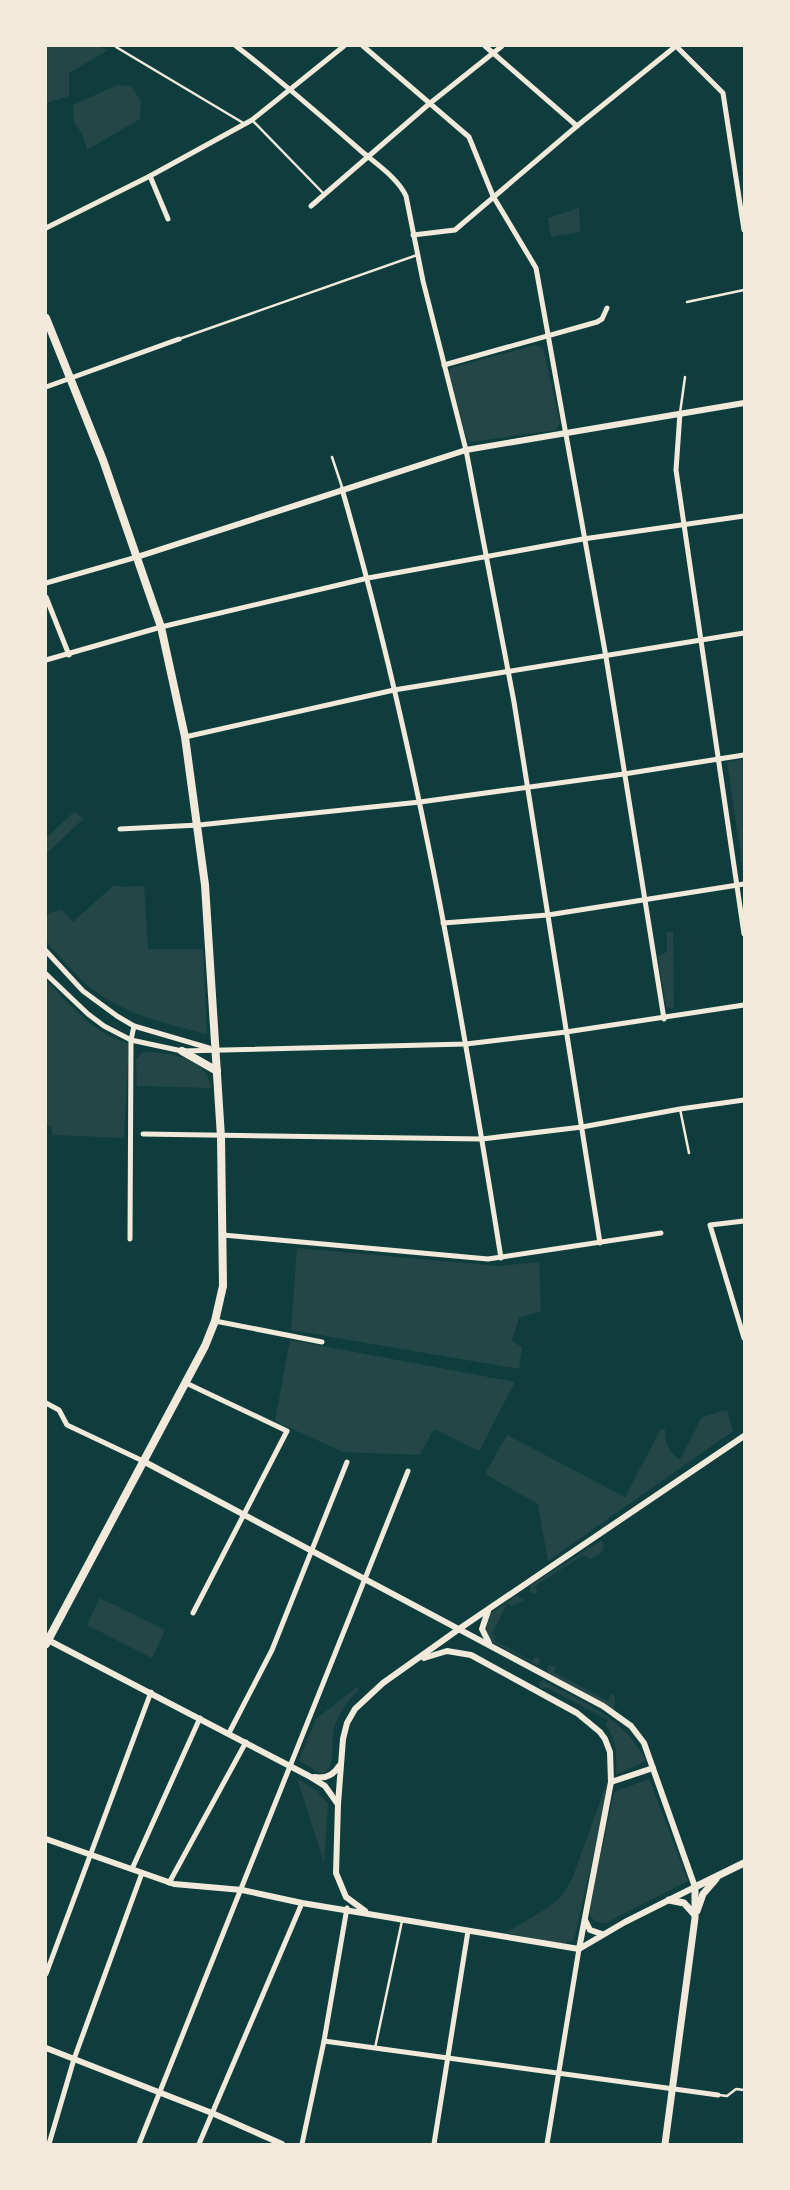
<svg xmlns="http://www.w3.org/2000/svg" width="790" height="2190" viewBox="0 0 790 2190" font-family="Manrope,sans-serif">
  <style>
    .green { fill: #244646 }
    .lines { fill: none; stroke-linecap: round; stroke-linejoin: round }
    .service { stroke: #f1e9da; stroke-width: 2.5 }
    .minor { stroke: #f1e9da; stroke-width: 5 }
    .tertiary { stroke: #f1e9da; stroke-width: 6 }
    .secondary { stroke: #f1e9da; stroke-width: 7 }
    .primary { stroke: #f1e9da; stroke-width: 8 }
  </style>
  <rect width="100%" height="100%" fill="#0f3d3e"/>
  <!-- green -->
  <g class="green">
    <path d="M 46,46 L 96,46 L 108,50 L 69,73 L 69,96 L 46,103 Z"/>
    <path d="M 117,85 L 131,86 L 141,102 L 140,119 L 87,150 L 82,133 L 74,123 L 73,105 Z"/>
    <path d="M 579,208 L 580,232 L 551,237 L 548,218 Z"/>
    <path d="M 535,345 L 543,348 L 560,423 L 556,430 L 470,442 L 466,437 L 449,372 L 451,368 Z"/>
    <path d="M 744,759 L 744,877 L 727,762 Z"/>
    <path d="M 75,811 L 83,819 L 46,854 L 46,838 Z"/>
    <path d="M 114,885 L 121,887 L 144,886 L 148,949 L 203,949 L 207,1034 C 166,1024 125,1015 91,988 C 76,976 63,959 49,945 C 44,935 43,922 49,913 L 62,910 L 73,922 Z"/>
    <path d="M 673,931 L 674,1008 L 666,1007 L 658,956 L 667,952 L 667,932 Z"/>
    <path d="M 46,980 C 72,1007 92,1032 129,1044 L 124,1138 L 53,1135 L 51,1126 L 46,1125 Z"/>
    <path d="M 143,1052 C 169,1052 207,1057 211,1088 L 137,1086 L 136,1060 Z"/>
    <path d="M 297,1248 L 497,1266 L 539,1262 L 541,1311 L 519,1318 L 512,1341 L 522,1347 L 519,1369 L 291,1330 Z"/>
    <path d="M 290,1340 L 515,1382 L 479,1451 L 434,1429 L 420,1455 L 343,1452 L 275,1421 Z"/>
    <path d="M 727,1410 L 733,1431 L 548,1561 L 538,1504 L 485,1474 L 507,1435 L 625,1497 L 661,1429 L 665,1430 C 665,1444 669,1452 680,1460 L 702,1417 Z"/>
    <path d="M 602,1540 L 604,1548 L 600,1554 L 591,1559 L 583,1555 L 535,1586 L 538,1592 L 535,1594 L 530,1592 L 531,1585 Z"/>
    <path d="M 516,1596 L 525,1600 L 512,1606 L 507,1604 L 492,1633 L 496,1636 L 494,1640 L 532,1661 L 536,1657 L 539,1658 L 540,1662 L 537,1665 L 493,1642 L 486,1631 L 490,1614 Z"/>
    <path d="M 100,1598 L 165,1630 L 152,1658 L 87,1625 Z"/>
    <path d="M 549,1665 L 556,1667 L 554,1672 L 608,1701 L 611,1694 L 615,1696 L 614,1710 L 548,1673 L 547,1669 Z"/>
    <path d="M 542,1680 C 583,1703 624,1716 646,1761 L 616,1775 C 617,1758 617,1738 605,1725 L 608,1720 L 546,1687 L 541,1689 L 539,1684 Z"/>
    <path d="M 357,1687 L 359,1689 C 348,1700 338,1714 334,1728 C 330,1743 337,1762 325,1773 L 319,1773 L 299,1760 L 316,1719 Z"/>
    <path d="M 297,1778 L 318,1792 L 328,1804 L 324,1863 Z"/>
    <path d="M 649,1779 L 688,1881 L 606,1923 C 597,1923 592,1921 589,1912 L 614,1792 Z"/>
    <path d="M 608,1780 L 609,1785 L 574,1940 L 563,1944 L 505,1933 L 546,1909 L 562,1896 L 572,1879 Z"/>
  </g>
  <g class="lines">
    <!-- service -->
    <g class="service">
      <path d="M 116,47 L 245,124"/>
      <path d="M 252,120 L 323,193"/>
      <path d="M 687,302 L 744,290"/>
      <path d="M 179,339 L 417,255"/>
      <path d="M 680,413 L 685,377"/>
      <path d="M 332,457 L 342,487"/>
      <path d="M 680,1109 L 689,1153"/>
      <path d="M 375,2048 L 402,1921"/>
      <path d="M 719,2095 L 727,2096 L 736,2089 L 744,2090"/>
    </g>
    <!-- minor -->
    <g class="minor">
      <path d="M 236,46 C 279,79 319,114 360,150 C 375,163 398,178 406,196 L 423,281 L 466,450 L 514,702 L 600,1243"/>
      <path d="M 363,46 L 469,137 L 493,196 L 536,268 L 606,657 L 664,1019"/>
      <path d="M 485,46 L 577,126"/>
      <path d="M 676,46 L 723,93 L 744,230"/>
      <path d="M 150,176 L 168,219"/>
      <path d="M 311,206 L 429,104 L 502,46"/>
      <path d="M 46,228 L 150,176 L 252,120 L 344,46"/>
      <path d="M 413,235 L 455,230 L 577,126 L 676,46"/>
      <path d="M 444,365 L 597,322 L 602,319 L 607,308"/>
      <path d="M 46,387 L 179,339"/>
      <path d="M 680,413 L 676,470 L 744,934"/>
      <path d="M 342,489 C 415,741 460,1000 501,1258"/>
      <path d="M 46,583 L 137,557"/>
      <path d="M 46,597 L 69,655"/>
      <path d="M 46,660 L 161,627 L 368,578 L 583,539 L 744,516"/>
      <path d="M 185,737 L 394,690 L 744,633"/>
      <path d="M 120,829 L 199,825 L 420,802 L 624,774 L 744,755"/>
      <path d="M 443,923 L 548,915 L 744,884"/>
      <path d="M 46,951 L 83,991 L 117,1016 L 134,1026 L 209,1048"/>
      <path d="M 46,974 L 88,1014 L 104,1026 L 131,1040 L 182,1051 L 466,1044 L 566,1032 L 744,1005"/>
      <path d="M 143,1134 L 482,1139 L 582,1127 L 680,1109 L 744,1100"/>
      <path d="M 744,1221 L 710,1225 L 744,1338"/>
      <path d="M 223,1235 L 488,1259 L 661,1233"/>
      <path d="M 130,1239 L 131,1040 L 134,1026"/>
      <path d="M 215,1321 L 322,1342"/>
      <path d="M 186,1383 L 287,1431 L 193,1613"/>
      <path d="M 46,1403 L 59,1410 L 67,1425 L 143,1461"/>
      <path d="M 229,1733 L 272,1650 L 347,1462"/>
      <path d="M 132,1869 L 200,1718"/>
      <path d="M 169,1883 L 246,1742"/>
      <path d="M 46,1974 L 151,1692"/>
      <path d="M 324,2041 L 718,2095"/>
      <path d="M 49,2144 L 74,2059 L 142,1873"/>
      <path d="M 139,2144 L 408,1471"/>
      <path d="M 199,2144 L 302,1903"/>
      <path d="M 302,2144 L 324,2041 L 347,1908"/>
      <path d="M 434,2144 L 468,1931"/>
      <path d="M 547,2144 L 579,1949"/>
    </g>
    <!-- tertiary -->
    <g class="tertiary">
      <path d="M 137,557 L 466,450 L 744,403"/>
      <path d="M 143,1461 L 603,1706 L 631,1726 L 644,1743 L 695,1887 L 625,1922 L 579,1949"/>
      <path d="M 488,1611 L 482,1629 L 489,1643"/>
      <path d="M 48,1640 L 309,1776 L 325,1786 L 337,1803"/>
      <path d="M 424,1658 L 447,1651 L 471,1655 L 577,1713 L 600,1732 L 605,1739 L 610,1752 L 611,1782 L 579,1949"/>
      <path d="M 314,1777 C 325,1779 333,1776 339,1766"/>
      <path d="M 611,1782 L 653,1768"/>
      <path d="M 46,1839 L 174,1884 L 242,1890 L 302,1903 L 579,1949"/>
      <path d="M 365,1911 L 346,1897 L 336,1873 L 338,1804 L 343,1739 L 347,1723 L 355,1709 L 383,1683 L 459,1629 L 744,1436"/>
      <path d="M 585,1920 L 590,1930 L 602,1934"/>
      <path d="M 46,2048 L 212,2113 L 282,2144"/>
    </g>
    <!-- secondary -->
    <g class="secondary">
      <path d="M 669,1900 L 684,1903 L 694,1914"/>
      <path d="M 697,1911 L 703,1894 L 716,1879"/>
      <path d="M 665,2144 L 695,1918 L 695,1887 L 744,1863"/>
    </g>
    <!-- primary -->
    <g class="primary">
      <path d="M 46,318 L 103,460 L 161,627 L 185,737 L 205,885 L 221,1137 L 223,1286 L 215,1321 L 205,1346 L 46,1644"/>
      <path d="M 182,1051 L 217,1071"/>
    </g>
  </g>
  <!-- border -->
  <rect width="790" height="2190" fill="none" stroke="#f1e9da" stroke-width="94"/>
</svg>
